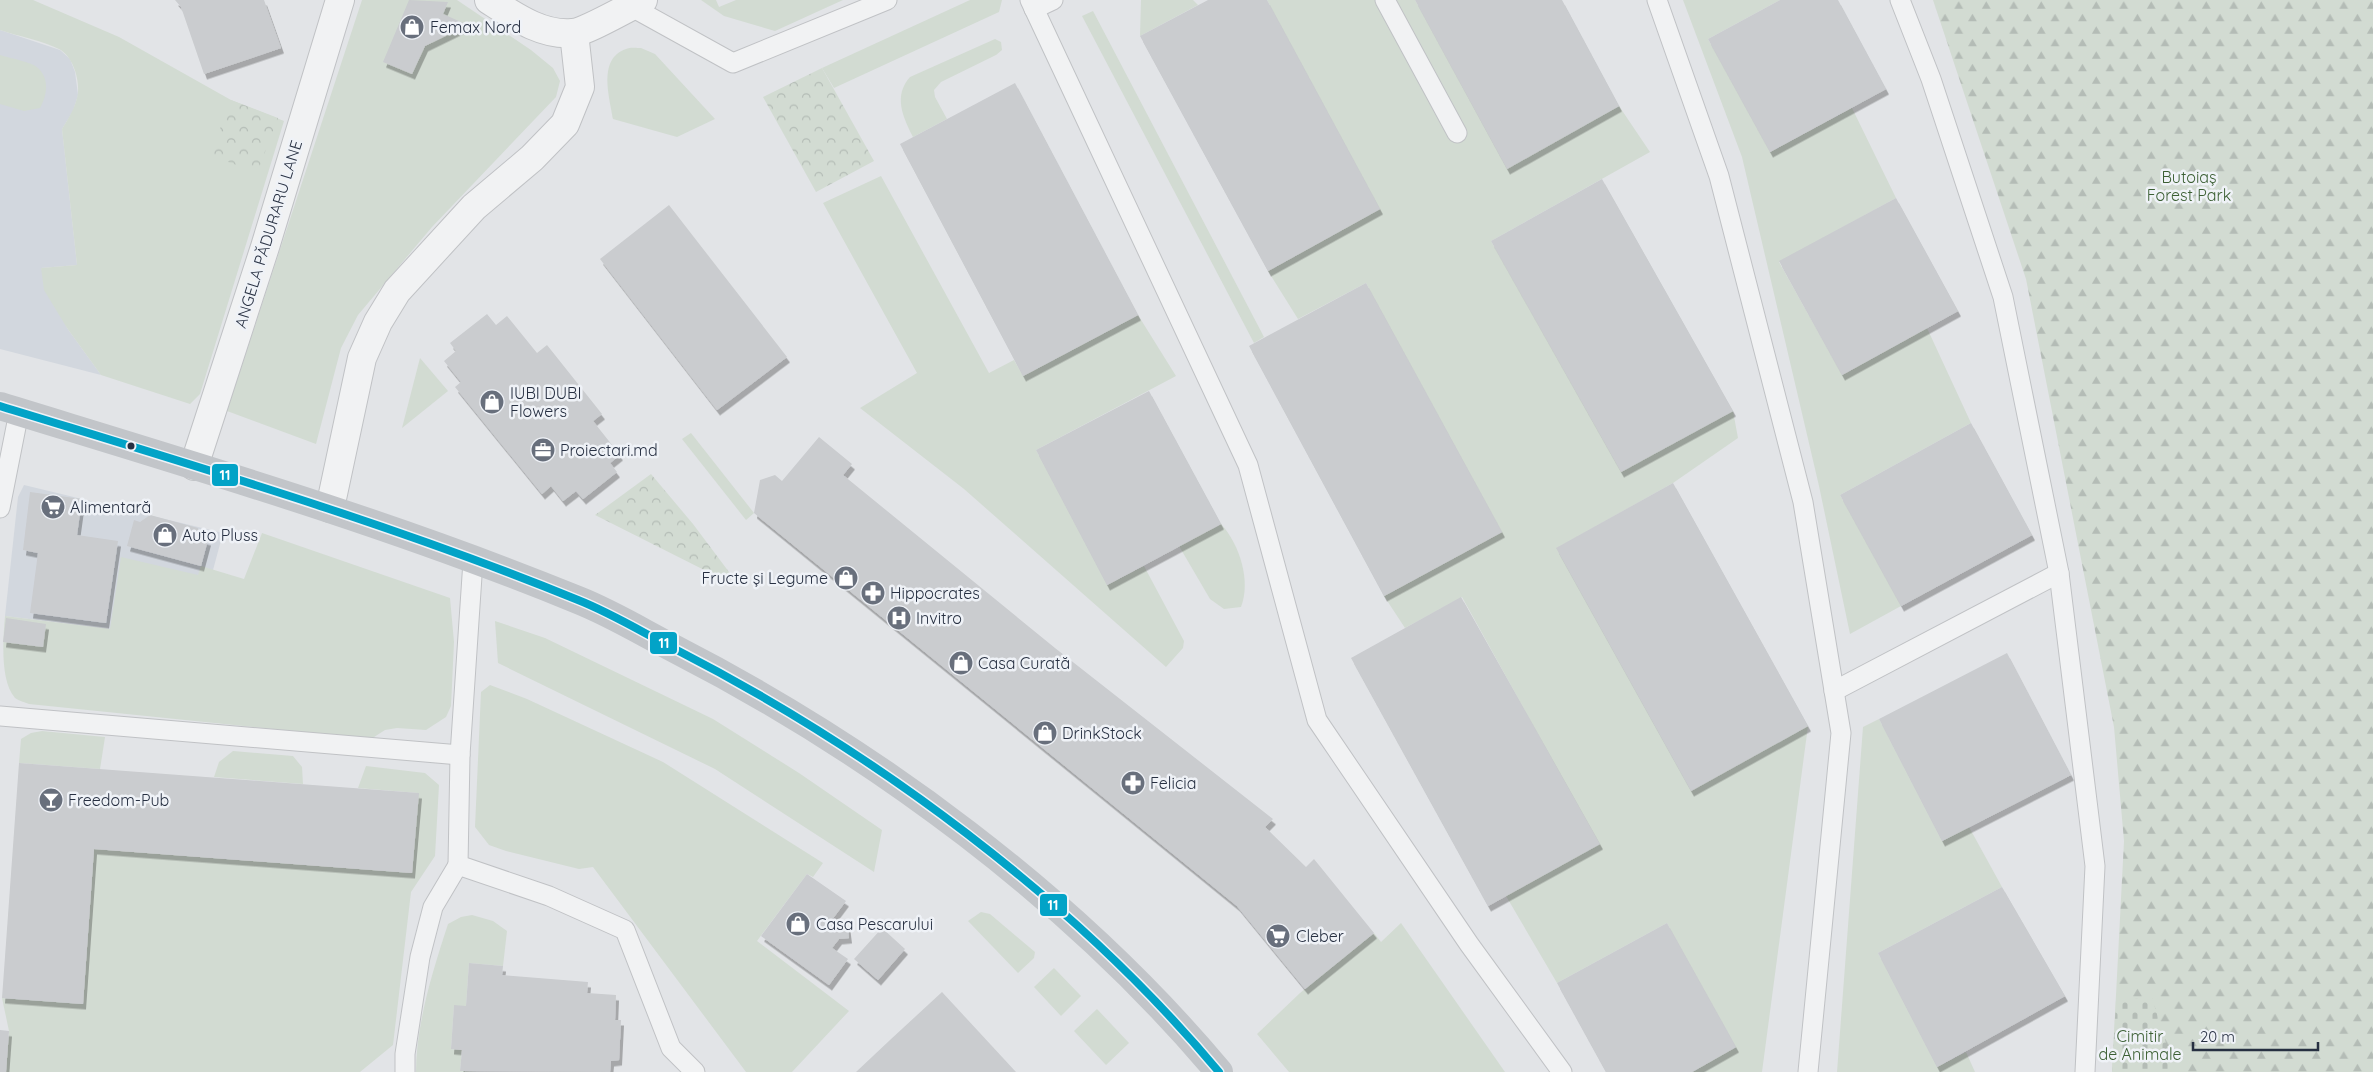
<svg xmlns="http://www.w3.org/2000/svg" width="2373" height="1072" viewBox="0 0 2373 1072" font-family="Quicksand,sans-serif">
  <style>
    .built { fill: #d2d7de }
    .green { fill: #d2dbd2 }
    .forest { fill: url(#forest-firs) }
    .cemetery { fill: url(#cemetery-stones) }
    .park { fill: url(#park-crowns) }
    .building { fill: #cacccf; filter: url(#shadow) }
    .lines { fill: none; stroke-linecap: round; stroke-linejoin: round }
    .lane-casing { stroke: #c0c2c5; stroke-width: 21 }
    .street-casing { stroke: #c0c2c5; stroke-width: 30 }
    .lane { stroke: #f1f2f3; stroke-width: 19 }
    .street { stroke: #f1f2f3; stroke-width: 28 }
    .secondary { stroke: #c2c5c9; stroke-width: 28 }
    .bus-1-casing { stroke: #eff2f7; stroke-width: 11 }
    .bus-1 { stroke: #02a3c7; stroke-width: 8 }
    .bus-dot { fill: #273042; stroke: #eff2f7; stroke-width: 2 }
    .labels { text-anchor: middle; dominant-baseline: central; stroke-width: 5; stroke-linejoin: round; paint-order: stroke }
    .poi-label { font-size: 16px; fill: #273042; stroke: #eff2f7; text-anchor: start }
    .park-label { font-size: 16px; fill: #3b5f33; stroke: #eff2f7 }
    .street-label { font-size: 16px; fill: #273042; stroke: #eff2f7 }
    .line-badge { stroke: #eff2f7; stroke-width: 2 }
    .badge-label { font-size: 14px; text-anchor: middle; font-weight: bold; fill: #fff }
  </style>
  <defs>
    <pattern id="forest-firs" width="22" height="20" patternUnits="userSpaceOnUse" patternTransform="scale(1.25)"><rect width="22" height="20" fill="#d2dbd2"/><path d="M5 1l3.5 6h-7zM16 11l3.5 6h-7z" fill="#b4bcb6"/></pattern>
    <pattern id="cemetery-stones" width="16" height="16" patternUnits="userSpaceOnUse" patternTransform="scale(1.25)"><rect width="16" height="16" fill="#d2dbd2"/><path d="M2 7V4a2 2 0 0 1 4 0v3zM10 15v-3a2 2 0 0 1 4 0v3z" fill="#b4bcb6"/></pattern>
    <pattern id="park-crowns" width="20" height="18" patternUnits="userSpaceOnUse" patternTransform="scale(1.25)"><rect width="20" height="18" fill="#d2dbd2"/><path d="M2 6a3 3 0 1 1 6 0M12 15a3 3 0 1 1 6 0" fill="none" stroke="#b4bcb6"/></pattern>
    <filter id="shadow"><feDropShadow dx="3" dy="5.5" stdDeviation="0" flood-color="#0004"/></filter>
  </defs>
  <rect width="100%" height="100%" fill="#e2e4e7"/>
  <!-- built -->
  <g class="built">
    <path d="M 0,30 L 60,50 L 70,59 L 75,72 L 78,95 L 73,111 L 62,129 L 77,265 L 41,268 L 67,328 L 101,375 L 0,349 Z"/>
    <path d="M 24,485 L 223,533 L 213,570 L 201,567 L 199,575 L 111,629 L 5,616 L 18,497 Z"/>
  </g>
  <!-- green -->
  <g class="green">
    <path d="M 0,0 L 33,0 L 119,37 L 231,100 L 284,121 L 200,394 L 190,404 L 101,375 L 67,328 L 44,290 L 41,268 L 77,265 L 62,129 C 68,119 74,110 77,98 C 81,83 74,57 59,49 C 43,41 18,36 0,30 Z"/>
    <path d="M 362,0 L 457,0 L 531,50 L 553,68 L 560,81 L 556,97 L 432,227 L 358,315 L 341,348 L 316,444 L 227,411 Z"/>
    <path d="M 701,0 L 716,0 L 719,7 L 736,0 L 843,0 L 775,31 L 724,16 Z"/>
    <path d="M 970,0 L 1002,0 L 999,12 L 834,88 L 822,68 Z"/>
    <path d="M 1141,0 L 1193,0 L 1198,5 L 1140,36 Z"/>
    <path d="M 1267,0 L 1415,0 L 1507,168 L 1619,106 L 1650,152 L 1491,241 L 1621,471 L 1733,411 L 1738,438 L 1673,483 L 1557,548 L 1691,790 L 1808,726 L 1762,1072 L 1692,1072 L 1736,1047 L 1667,923 L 1557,983 L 1506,896 L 1599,844 L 1462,597 L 1405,628 L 1384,596 L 1502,532 L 1366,283 L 1298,319 L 1268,271 L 1380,209 Z"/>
    <path d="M 1683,0 L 1780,0 L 1708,39 L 1770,152 L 1852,108 L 1896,198 L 1779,262 L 1842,375 L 1927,328 L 1971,423 L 1840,495 L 1901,606 L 1850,634 L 1819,486 L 1742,157 Z"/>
    <path d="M 1093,11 L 1264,337 L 1254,343 L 1082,16 Z"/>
    <path d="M 995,39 L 1001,42 L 1002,50 L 996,55 L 941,82 L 934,90 L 935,97 L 947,119 L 913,137 C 903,117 893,96 910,77 Z"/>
    <path d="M 641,48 L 655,54 L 715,119 L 677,137 L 613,119 C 610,98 597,59 626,49 C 630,47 637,48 641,48 Z"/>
    <path d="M 0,55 C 9,58 32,62 38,68 C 50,79 47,96 40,108 L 24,111 L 0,104 Z"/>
    <path d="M 881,176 L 989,373 L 1014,360 L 1023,376 L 1138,315 L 1176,376 L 1036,450 L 1107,585 L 1144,566 L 1184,641 L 1183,648 L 1166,667 L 964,489 L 860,408 L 917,373 L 823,203 Z"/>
    <path d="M 420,358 L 448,391 L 402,428 Z"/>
    <path d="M 691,433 L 754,513 L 746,520 L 682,439 Z"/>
    <path d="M 1221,524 C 1240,545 1251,581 1241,607 L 1224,609 L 1210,599 L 1179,546 Z"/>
    <path d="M 262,533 L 450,598 L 454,642 L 451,706 L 446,717 L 426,730 L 397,728 L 385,730 L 371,739 L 29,704 C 25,702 19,701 15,698 C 0,681 3,640 5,616 L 110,629 L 121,557 L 198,575 L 201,566 L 244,579 Z"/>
    <path d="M 495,621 L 545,638 L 713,719 L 799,773 L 882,830 L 874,872 L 715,769 L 498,663 Z"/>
    <path d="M 490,685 L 527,699 L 663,762 L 823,863 L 813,877 L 807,874 L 757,941 L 849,1011 L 792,1072 L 746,1072 L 593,867 L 579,869 L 506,851 L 489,845 L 475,827 L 481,692 Z"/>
    <path d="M 1879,719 L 1942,841 L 1969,827 L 2002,887 L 1878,953 L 1937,1067 L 1966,1052 L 1975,1072 L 1837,1072 L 1863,727 Z"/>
    <path d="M 42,731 L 105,737 L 100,769 L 19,763 L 21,739 L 31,733 Z"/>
    <path d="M 233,751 L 293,756 L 302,767 L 303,784 L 214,777 L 219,762 Z"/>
    <path d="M 366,766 L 425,773 L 439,785 L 435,856 L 411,892 L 393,1045 L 360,1072 L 6,1072 L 9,1031 L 2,998 L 83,1004 L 94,849 L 412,873 L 418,793 L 358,788 Z"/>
    <path d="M 981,912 L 990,914 L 1035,952 L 1034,958 L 1018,973 L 968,921 Z"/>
    <path d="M 472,915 L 493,921 L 507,931 L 503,966 L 469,963 L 466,1006 L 454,1006 L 451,1049 L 462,1050 L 460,1071 L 478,1072 L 416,1072 C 416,1024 433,970 448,924 L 461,917 Z"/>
    <path d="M 1401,923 L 1505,1072 L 1289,1072 L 1257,1034 L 1300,993 L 1374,933 L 1381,942 Z"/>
    <path d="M 1054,968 L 1081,996 L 1061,1016 L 1034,987 Z"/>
    <path d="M 1097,1009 L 1129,1043 L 1106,1065 L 1074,1031 Z"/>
  </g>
  <!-- forest -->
  <path class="forest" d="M 1933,0 L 2373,0 L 2373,1072 L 2112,1072 L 2124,841 L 2114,727 L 2026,279 Z"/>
  <!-- cemetery -->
  <path class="cemetery" d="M 2152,998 L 2175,1072 L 2112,1072 L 2116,1000 Z"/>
  <!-- park -->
  <g class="park">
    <path d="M 822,68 L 874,161 L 816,192 L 763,97 Z"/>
    <path d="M 231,100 L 278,118 L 257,173 L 210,155 Z"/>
    <path d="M 651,474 L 693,524 L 732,576 L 728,582 L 595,515 Z"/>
  </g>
  <!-- building -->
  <g class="building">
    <path d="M 175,0 L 264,0 L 281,48 L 204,74 L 181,7 Z"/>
    <path d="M 409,0 L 448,2 L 443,14 L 468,25 L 425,46 L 412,74 L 383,62 Z"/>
    <path d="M 1208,0 L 1267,0 L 1380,209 L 1268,271 L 1140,36 Z"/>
    <path d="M 1415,0 L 1562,0 L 1619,106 L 1507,169 Z"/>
    <path d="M 1780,0 L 1838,0 L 1886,89 L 1770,152 L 1708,39 Z"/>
    <path d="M 1015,83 L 1138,315 L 1023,376 L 900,144 Z"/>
    <path d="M 1602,179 L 1733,411 L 1621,472 L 1491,241 Z"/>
    <path d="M 1896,198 L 1958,311 L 1842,375 L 1779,261 Z"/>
    <path d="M 669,205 L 787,357 L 717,410 L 600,259 Z"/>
    <path d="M 1366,283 L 1502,532 L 1384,596 L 1249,346 Z"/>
    <path d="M 487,314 L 496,325 L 507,316 L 537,353 L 547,345 L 602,414 L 593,421 L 620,455 L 610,463 L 617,472 L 583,499 L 576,491 L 563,501 L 551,486 L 542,494 L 455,387 L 461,382 L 444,361 L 456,351 L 450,343 Z"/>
    <path d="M 1149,391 L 1221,524 L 1107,585 L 1036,450 Z"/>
    <path d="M 1971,423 L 2032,535 L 1901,606 L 1840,495 Z"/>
    <path d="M 819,437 L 852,464 L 843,475 L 1055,648 L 1273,819 L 1265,827 L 1306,867 L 1314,859 L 1374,933 L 1305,989 L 1237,906 L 754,513 L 760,480 L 775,475 L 782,481 Z"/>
    <path d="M 1673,483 L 1808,726 L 1691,791 L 1556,548 Z"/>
    <path d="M 30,492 L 82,499 L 77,535 L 118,541 L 106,623 L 30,613 L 38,553 L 23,550 Z"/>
    <path d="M 150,515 L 198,528 L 200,538 L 208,540 L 201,566 L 127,546 L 134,520 L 140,522 Z"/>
    <path d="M 1461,597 L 1600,844 L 1488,906 L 1351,658 Z"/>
    <path d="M 6,618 L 46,624 L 43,647 L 3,642 Z"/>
    <path d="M 2007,653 L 2071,775 L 1942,841 L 1879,719 Z"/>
    <path d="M 19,763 L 419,793 L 412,873 L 94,849 L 83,1004 L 2,998 Z"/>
    <path d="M 807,874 L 846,901 L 831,921 L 835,924 L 847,922 L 849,938 L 839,939 L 832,948 L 848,959 L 829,985 L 761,936 Z"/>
    <path d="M 2002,887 L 2065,996 L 1937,1067 L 1878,953 Z"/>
    <path d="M 1667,923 L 1736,1047 L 1692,1072 L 1606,1072 L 1557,983 Z"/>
    <path d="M 882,928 L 905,949 L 878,980 L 854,959 Z"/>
    <path d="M 469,963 L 503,966 L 502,975 L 588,982 L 587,993 L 616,995 L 615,1020 L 621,1020 L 619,1060 L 611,1061 L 610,1072 L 460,1071 L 462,1050 L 451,1049 L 454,1005 L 466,1006 Z"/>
    <path d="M 942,992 L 1016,1072 L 856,1072 L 890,1040 Z"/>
    <path d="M 0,1030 L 9,1031 L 6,1072 L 0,1072 Z"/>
  </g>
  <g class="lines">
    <defs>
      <g id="lane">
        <path d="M 1030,0 L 1248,465 L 1317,720 L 1469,944 L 1562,1072"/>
        <path d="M 1385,0 L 1457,133"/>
        <path d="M 1657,0 L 1719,176 L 1803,502 L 1841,733 L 1808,1072"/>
        <path d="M 1900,0 L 1931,79 L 2003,297 L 2059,573 L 2095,866 L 2085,1072"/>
        <path d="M 630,6 L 733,63 L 887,0"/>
        <path d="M 1034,9 L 1053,0"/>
        <path d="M 0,508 L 19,412"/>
        <path d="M 473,561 L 460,755 L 458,865 L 549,896 L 625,930 L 671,1048 L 695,1072"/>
        <path d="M 1834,691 L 2059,573"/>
        <path d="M 0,716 L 460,755"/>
        <path d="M 405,1072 L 405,1054 L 420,957 L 433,907 L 458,865"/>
      </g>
      <g id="street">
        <path d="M 489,0 C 514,16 542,36 573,33 C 585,32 629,7 643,0"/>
        <path d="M 194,466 L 265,247 L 340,0"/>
        <path d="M 330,508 L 362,358 L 378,322 L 397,291 L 474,207 L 532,158 L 565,124 L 580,87 L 574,33"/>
      </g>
    </defs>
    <!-- lane casing -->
    <use href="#lane" class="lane-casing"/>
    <!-- street casing -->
    <use href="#street" class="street-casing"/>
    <!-- lane -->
    <use href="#lane" class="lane"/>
    <!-- street -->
    <use href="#street" class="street"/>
    <!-- secondary -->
    <path class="secondary" d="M 0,406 C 195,466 390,523 578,600 C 611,613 642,632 673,648 C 874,751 1074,899 1219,1072"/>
    <defs>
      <path id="bus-1" d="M 0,406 C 195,466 390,523 578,600 C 611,613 642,632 673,648 C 874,751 1074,899 1219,1072"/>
    </defs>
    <!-- bus-1 casing -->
    <use href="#bus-1" class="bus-1-casing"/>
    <!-- bus-1 -->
    <use href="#bus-1" class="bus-1"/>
  </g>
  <!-- icons -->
  <defs>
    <symbol id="shop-disc" viewBox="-11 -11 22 22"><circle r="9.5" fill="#686f7c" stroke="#eff2f7"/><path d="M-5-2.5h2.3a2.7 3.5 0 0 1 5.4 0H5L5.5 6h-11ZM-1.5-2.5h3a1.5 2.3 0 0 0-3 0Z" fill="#fff"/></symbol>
    <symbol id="office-disc" viewBox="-11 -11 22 22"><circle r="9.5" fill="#686f7c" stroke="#eff2f7"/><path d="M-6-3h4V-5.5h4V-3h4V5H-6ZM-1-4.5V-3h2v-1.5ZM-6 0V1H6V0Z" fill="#fff"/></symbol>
    <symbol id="supermarket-disc" viewBox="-11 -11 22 22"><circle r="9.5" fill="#686f7c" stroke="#eff2f7"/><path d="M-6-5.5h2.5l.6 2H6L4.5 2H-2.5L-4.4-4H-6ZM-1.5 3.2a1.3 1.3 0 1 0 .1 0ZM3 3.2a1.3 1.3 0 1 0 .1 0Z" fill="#fff"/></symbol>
    <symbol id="pharmacy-disc" viewBox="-11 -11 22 22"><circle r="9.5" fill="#686f7c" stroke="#eff2f7"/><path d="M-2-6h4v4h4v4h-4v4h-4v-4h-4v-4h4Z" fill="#fff"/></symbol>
    <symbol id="hospital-disc" viewBox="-11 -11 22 22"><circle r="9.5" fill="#686f7c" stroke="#eff2f7"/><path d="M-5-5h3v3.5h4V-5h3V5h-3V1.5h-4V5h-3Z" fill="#fff"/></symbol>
    <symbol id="bar-disc" viewBox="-11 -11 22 22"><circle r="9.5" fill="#686f7c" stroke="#eff2f7"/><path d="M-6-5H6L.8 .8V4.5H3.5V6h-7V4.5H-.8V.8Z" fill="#fff"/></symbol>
  </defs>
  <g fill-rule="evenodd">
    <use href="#shop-disc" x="398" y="13" width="28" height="28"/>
    <use href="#shop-disc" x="478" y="388" width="28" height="28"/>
    <use href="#office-disc" x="529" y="436" width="28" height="28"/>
    <use href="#supermarket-disc" x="39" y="493" width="28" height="28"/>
    <use href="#shop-disc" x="151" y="521" width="28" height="28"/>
    <use href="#shop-disc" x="832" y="564" width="28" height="28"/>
    <use href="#pharmacy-disc" x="859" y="579" width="28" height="28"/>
    <use href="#hospital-disc" x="885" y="604" width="28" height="28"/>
    <use href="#shop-disc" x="947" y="649" width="28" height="28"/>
    <use href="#shop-disc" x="1031" y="719" width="28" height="28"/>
    <use href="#pharmacy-disc" x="1119" y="769" width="28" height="28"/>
    <use href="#bar-disc" x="37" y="786" width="28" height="28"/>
    <use href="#shop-disc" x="784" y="910" width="28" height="28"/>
    <use href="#supermarket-disc" x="1264" y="922" width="28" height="28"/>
  </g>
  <!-- markers -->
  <circle class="bus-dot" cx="131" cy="446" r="4.5"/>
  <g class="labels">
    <!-- poi labels -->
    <g class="poi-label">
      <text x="430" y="27">Femax Nord</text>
      <text x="510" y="393">IUBI DUBI<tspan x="510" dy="18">Flowers</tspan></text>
      <text x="560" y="450">Proiectari.md</text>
      <text x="70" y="507">Alimentară</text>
      <text x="182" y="535">Auto Pluss</text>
      <text x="828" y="578" text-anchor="end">Fructe și Legume</text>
      <text x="890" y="593">Hippocrates</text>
      <text x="916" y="618">Invitro</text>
      <text x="978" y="663">Casa Curată</text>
      <text x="1062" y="733">DrinkStock</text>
      <text x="1150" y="783">Felicia</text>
      <text x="68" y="800">Freedom-Pub</text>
      <text x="816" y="924">Casa Pescarului</text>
      <text x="1296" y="936">Cleber</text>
    </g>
    <!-- park labels -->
    <g class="park-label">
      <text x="2189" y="177">Butoiaș<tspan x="2189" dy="18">Forest Park</tspan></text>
      <text x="2140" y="1036">Cimitir<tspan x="2140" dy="18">de Animale</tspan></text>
    </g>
    <!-- street labels -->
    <g class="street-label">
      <text transform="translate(268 234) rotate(-73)">ANGELA PĂDURARU LANE</text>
    </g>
  </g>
  <g class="line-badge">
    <rect x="211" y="463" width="28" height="24" rx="5" fill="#02a3c7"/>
    <rect x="649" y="631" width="29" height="24" rx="5" fill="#02a3c7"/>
    <rect x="1039" y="893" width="29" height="24" rx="5" fill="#02a3c7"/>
  </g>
  <g class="badge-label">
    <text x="225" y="480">11</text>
    <text x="664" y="648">11</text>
    <text x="1053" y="910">11</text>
  </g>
  <!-- scale -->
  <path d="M2193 1042v8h125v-8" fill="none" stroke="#273042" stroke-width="2.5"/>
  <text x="2200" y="1042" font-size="15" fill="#273042" stroke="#eff2f7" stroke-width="4" paint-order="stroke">20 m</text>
</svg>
